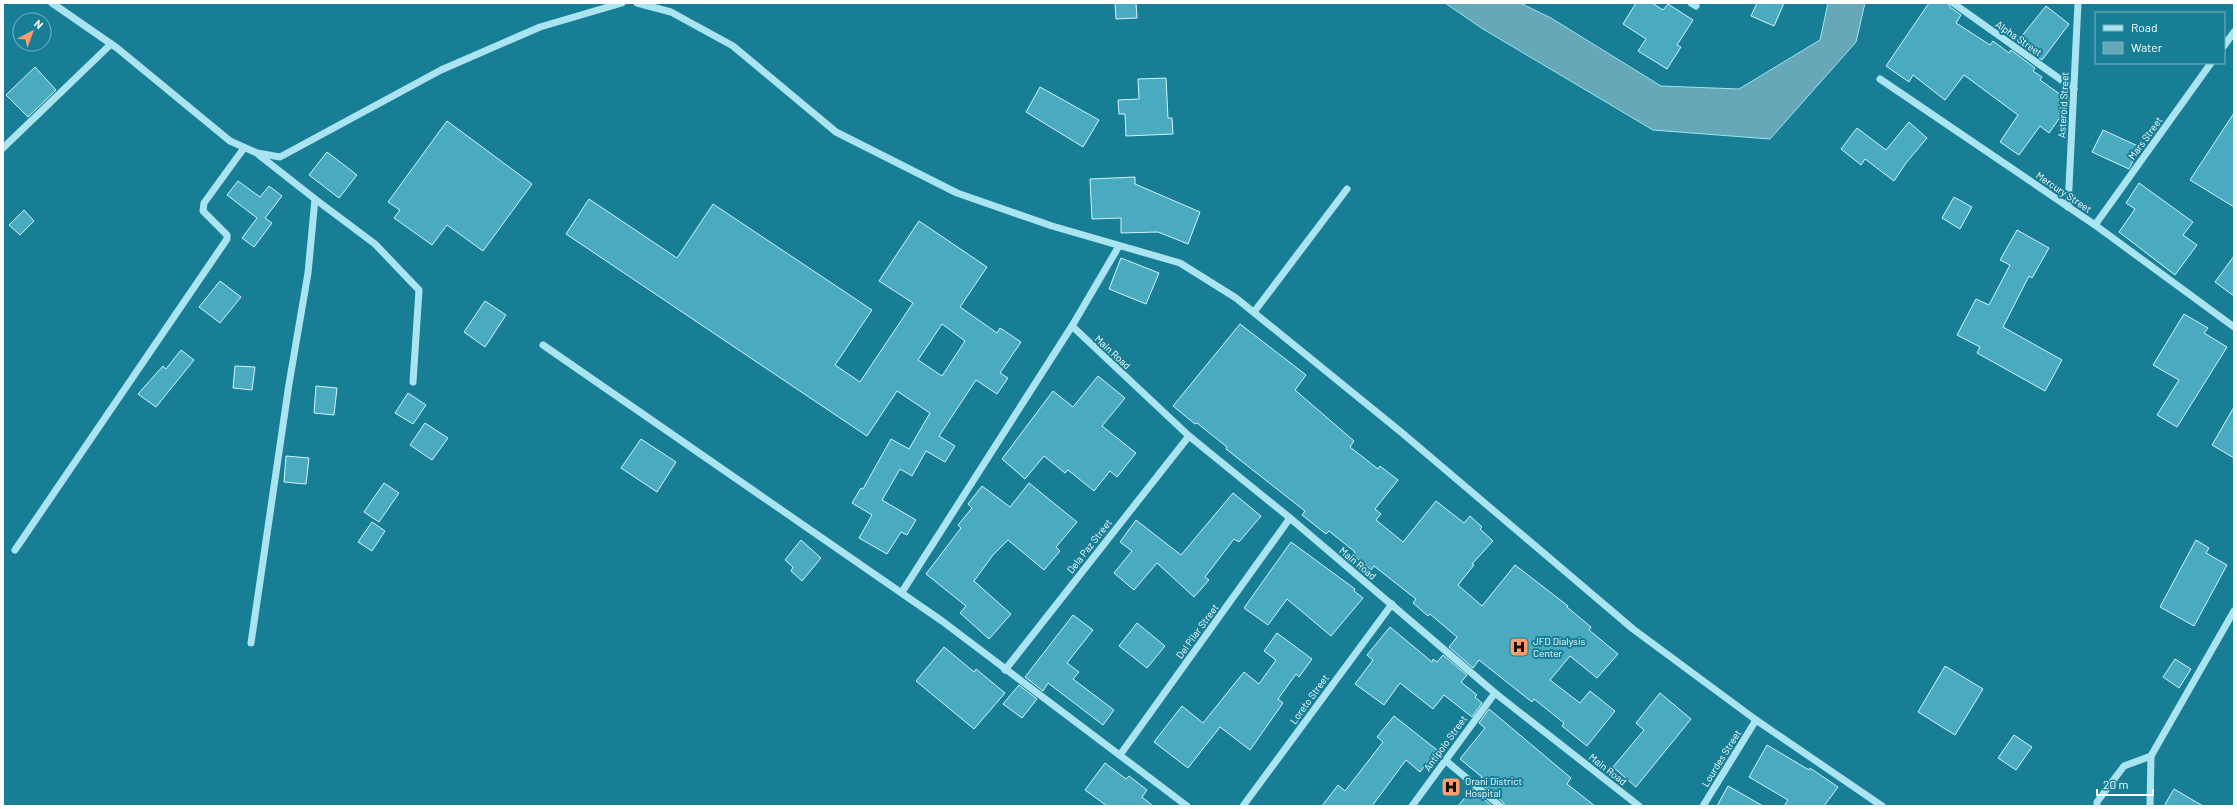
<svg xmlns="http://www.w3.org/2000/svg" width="2237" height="809" viewBox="0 0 2237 809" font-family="Barlow,sans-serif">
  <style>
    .water { fill: #66a8b7; stroke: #9ee5f3 }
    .building { fill: #4aabc0; stroke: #d2f4fb; fill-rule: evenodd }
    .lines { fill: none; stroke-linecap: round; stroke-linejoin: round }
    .minor { stroke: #abe4f1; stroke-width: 7 }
    .labels { text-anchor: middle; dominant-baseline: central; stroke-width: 4; stroke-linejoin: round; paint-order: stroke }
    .street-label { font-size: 10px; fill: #fff; stroke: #187e96 }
    .poi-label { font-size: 10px; fill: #fff; stroke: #187e96; text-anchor: start }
  </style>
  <rect width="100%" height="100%" fill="#187e96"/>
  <!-- water -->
  <path class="water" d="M 1445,3 L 1520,3 L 1551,18 L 1661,86 L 1739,89 L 1820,40 L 1828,3 L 1865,3 L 1856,42 L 1770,139 L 1653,130 L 1483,29 Z"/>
  <!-- building -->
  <g class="building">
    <path d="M 1115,3 L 1136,3 L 1137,18 L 1116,19 Z"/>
    <path d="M 1636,3 L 1652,3 L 1663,10 L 1668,4 L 1693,20 L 1677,45 L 1681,47 L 1667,69 L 1638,51 L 1646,39 L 1623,24 Z"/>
    <path d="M 1757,3 L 1784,3 L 1774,26 L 1751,16 Z"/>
    <path d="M 1929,3 L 1948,3 L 1950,7 L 1961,15 L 1956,23 L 1990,45 L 1993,41 L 2009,53 L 2011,50 L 2035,68 L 2033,71 L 2042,77 L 2040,80 L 2068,100 L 2068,106 L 2049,133 L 2040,126 L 2019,155 L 2000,142 L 2018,115 L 1964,75 L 1945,100 L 1913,75 L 1909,82 L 1886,66 Z"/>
    <path d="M 2046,6 L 2069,24 L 2042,60 L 2017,42 Z"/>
    <path d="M 35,67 L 56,90 L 28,117 L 6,95 Z"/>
    <path d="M 1166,78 L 1168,118 L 1172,118 L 1173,134 L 1126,136 L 1125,114 L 1119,114 L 1118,100 L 1139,99 L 1138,79 Z"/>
    <path d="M 1040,87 L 1099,120 L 1083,147 L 1026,112 Z"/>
    <path d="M 2234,113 L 2234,207 L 2190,180 Z"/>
    <path d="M 447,121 L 532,184 L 483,251 L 447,225 L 432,245 L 394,218 L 400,210 L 388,202 Z"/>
    <path d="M 1909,122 L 1927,138 L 1906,163 L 1894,181 L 1865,159 L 1861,165 L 1841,149 L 1857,128 L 1886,150 Z"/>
    <path d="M 2103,130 L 2140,147 L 2129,169 L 2092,152 Z"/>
    <path d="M 327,152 L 357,175 L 339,198 L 309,175 Z"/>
    <path d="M 1135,177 L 1135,184 L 1200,212 L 1188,244 L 1158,232 L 1121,233 L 1121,218 L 1092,219 L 1090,179 Z"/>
    <path d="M 238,181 L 260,197 L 269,186 L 282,196 L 265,218 L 272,223 L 254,247 L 242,238 L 257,218 L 227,195 Z"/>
    <path d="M 2139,183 L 2193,222 L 2183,235 L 2197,245 L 2175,275 L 2119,232 L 2135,209 L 2126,203 Z"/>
    <path d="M 1954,197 L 1972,207 L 1960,229 L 1942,218 Z"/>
    <path d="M 589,199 L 677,258 L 713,204 L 872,310 L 835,365 L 860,382 L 913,303 L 879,281 L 919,221 L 987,267 L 960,307 L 997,333 L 1000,328 L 1021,342 L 1000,373 L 1008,378 L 997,394 L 976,380 L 939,436 L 955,446 L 945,462 L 926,451 L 912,476 L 900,469 L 882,500 L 916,520 L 907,535 L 901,532 L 887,554 L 859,538 L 872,515 L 852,503 L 861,488 L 863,489 L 891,439 L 909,449 L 930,413 L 897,391 L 867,436 L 855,428 L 566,234 ZM 942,324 L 965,341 L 942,376 L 918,360 Z"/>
    <path d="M 24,210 L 34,221 L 20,235 L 9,225 Z"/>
    <path d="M 2017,230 L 2049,248 L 2032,278 L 2029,276 L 2003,327 L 2062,360 L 2045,391 L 1977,353 L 1980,347 L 1957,335 L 1976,299 L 1989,305 L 2010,265 L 2000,260 Z"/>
    <path d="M 2234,256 L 2234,296 L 2215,282 Z"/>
    <path d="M 1121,258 L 1159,273 L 1146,304 L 1109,289 Z"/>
    <path d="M 220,281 L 241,297 L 220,323 L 199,307 Z"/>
    <path d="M 485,301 L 506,315 L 485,347 L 464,332 Z"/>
    <path d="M 2184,314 L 2208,328 L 2204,333 L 2227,347 L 2177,427 L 2157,415 L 2179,380 L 2153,365 Z"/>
    <path d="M 1240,324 L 1306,375 L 1295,390 L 1354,441 L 1350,447 L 1378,469 L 1380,466 L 1398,480 L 1375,509 L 1381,514 L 1376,520 L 1403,542 L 1436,501 L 1464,523 L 1470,516 L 1482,527 L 1480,529 L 1493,541 L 1472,564 L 1474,565 L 1458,585 L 1482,606 L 1515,565 L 1568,606 L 1567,607 L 1591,627 L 1589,630 L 1618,654 L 1597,678 L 1570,656 L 1550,680 L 1580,703 L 1590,691 L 1615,711 L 1587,746 L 1562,726 L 1564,723 L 1534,699 L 1532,702 L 1479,660 L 1473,668 L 1449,647 L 1457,637 L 1430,614 L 1428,616 L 1413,603 L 1416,599 L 1374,566 L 1371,570 L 1353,555 L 1355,552 L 1329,531 L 1326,534 L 1302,515 L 1305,511 L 1226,449 L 1227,447 L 1197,423 L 1195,424 L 1173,406 Z"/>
    <path d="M 181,350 L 194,360 L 156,407 L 138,394 L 163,366 L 166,369 Z"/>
    <path d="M 235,366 L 255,367 L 252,390 L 233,388 Z"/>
    <path d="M 1098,376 L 1125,398 L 1102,426 L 1136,453 L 1117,477 L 1110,471 L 1094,491 L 1068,470 L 1065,473 L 1044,456 L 1025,479 L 1002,459 L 1053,391 L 1073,407 Z"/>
    <path d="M 316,386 L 337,388 L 334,415 L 314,413 Z"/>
    <path d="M 408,393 L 426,405 L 413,424 L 395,413 Z"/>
    <path d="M 2234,407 L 2234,458 L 2212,445 Z"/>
    <path d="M 425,423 L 448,438 L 432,460 L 410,445 Z"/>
    <path d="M 641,439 L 676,462 L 657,492 L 621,468 Z"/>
    <path d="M 286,456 L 309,458 L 306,484 L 284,482 Z"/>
    <path d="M 384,483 L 399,493 L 379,522 L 364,512 Z"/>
    <path d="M 1029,483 L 1077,522 L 1056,547 L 1060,551 L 1044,570 L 1008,540 L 993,555 L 974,581 L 1011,614 L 989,639 L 960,613 L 966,606 L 926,574 L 961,528 L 958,525 L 972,508 L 968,504 L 982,486 L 1010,507 Z"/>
    <path d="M 1233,493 L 1261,516 L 1239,542 L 1234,539 L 1205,577 L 1209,580 L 1194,597 L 1157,563 L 1134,590 L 1114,573 L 1132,551 L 1120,542 L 1136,520 L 1181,555 Z"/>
    <path d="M 372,522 L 385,531 L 372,551 L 358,542 Z"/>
    <path d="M 801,540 L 821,558 L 802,581 L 791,571 L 793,567 L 785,560 Z"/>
    <path d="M 2196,540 L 2209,548 L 2206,553 L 2227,565 L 2194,626 L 2160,607 Z"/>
    <path d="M 1291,542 L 1355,589 L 1354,591 L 1363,598 L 1331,636 L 1287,599 L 1268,625 L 1244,608 Z"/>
    <path d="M 1073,615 L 1093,630 L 1067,663 L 1079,672 L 1073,679 L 1114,710 L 1103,725 L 1048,683 L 1043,691 L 1025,677 Z"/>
    <path d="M 1137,623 L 1165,646 L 1147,668 L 1119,646 Z"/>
    <path d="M 1390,627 L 1432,662 L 1433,659 L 1437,662 L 1443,655 L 1467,675 L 1461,682 L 1477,695 L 1475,697 L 1482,703 L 1472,717 L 1444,695 L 1433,709 L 1400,683 L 1384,705 L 1355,684 L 1373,660 L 1367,655 Z"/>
    <path d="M 1277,633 L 1312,659 L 1299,677 L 1296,674 L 1278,699 L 1283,703 L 1250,750 L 1220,727 L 1188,768 L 1154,742 L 1182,706 L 1203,723 L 1244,672 L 1259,684 L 1276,660 L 1264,651 Z"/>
    <path d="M 944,647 L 974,672 L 976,669 L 1005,693 L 974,729 L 916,681 Z"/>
    <path d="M 2175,659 L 2191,669 L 2179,688 L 2163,677 Z"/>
    <path d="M 1945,666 L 1983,689 L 1955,735 L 1918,712 Z"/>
    <path d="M 1019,685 L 1037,699 L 1022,718 L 1003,704 Z"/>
    <path d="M 1660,693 L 1691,719 L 1636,787 L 1613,767 L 1644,730 L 1636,723 Z"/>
    <path d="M 1489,709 L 1571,778 L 1567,784 L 1595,806 L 1505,806 L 1503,802 L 1478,781 L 1482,777 L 1460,759 L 1485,728 L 1479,723 Z"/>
    <path d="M 1394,716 L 1437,750 L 1420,772 L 1406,760 L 1372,806 L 1322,806 L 1338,785 L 1345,791 L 1383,742 L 1377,737 Z"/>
    <path d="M 2014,735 L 2032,747 L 2016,770 L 1998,758 Z"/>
    <path d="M 1767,745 L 1809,770 L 1810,768 L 1838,787 L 1824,806 L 1784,806 L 1788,800 L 1749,777 Z"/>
    <path d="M 1105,763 L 1126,779 L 1129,776 L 1147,790 L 1142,797 L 1153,806 L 1107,806 L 1085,790 Z"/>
    <path d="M 1728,786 L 1763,806 L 1717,806 Z"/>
    <path d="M 1472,789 L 1492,806 L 1458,806 Z"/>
    <path d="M 2174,789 L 2203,806 L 2164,806 Z"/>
  </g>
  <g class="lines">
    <!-- minor -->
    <g class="minor">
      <path d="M 52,3 L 117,48 L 230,141 L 257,153 L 280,157 L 441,70 L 540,27 L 622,3"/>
      <path d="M 637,3 L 671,12 L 733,46 L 836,132 L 957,193 L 1052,226 L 1180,263 L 1236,298 L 1401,432 L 1633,629 L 1756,720 L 1882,806"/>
      <path d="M 1691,3 L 1696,6"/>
      <path d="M 1953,3 L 2074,89"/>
      <path d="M 2224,46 L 2234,32"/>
      <path d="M 1880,79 L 2095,225 L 2234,327"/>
      <path d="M 3,148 L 111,44"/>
      <path d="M 315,199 L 375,244 L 419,290 L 413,382"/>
      <path d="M 2068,207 L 2078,3"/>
      <path d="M 2095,225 L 2211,63"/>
      <path d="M 1254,312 L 1347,189"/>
      <path d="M 1072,326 L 1189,436 L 1290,518 L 1495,693 L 1639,806"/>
      <path d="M 543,345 L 942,621 L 1187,806"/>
      <path d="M 15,550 L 227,239 L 227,235 L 203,211 L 204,203 L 244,148"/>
      <path d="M 902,592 L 1072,326 L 1119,246"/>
      <path d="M 251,643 L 289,384 L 308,273 L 315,199 L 259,155"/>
      <path d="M 1005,670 L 1189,436"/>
      <path d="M 1120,755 L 1290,518"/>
      <path d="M 1445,760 L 1500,806"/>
      <path d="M 1243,806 L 1392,604"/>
      <path d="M 1412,806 L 1495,693"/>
      <path d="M 1703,806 L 1756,720"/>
      <path d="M 2097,806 L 2097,802 L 2124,766 L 2151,756"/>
      <path d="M 2150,806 L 2151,756 L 2234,611"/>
    </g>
  </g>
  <!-- icons -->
  <defs>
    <symbol id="hospital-square" viewBox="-11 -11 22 22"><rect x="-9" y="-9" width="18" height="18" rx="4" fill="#ff9d6a" stroke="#187e96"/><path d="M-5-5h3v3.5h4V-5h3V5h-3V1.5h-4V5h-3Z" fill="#111"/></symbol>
  </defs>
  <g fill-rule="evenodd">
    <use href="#hospital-square" x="1508" y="636" width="22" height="22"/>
    <use href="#hospital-square" x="1440" y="776" width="22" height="22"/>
  </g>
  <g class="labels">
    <!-- street labels -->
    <g class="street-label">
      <text transform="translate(2019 38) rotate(35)">Alpha Street</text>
      <text transform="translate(2063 105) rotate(-87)">Asteroid Street</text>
      <text transform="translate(2145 138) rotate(-54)">Mars Street</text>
      <text transform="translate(2064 192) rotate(34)">Mercury Street</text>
      <text transform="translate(1113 352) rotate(43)">Main Road</text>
      <text transform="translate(1089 546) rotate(-52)">Dela Paz Street</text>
      <text transform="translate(1358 563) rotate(40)">Main Road</text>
      <text transform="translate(1197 631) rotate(-54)">Del Pilar Street</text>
      <text transform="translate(1309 699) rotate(-54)">Loreto Street</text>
      <text transform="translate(1445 743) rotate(-54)">Antipolo Street</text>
      <text transform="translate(1721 758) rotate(-58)">Lourdes Street</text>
      <text transform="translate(1608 769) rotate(38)">Main Road</text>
    </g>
    <!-- poi labels -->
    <g class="poi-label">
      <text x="1533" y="641">JFD Dialysis<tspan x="1533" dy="12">Center</tspan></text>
      <text x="1465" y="781">Orani District<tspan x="1465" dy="12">Hospital</tspan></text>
    </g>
  </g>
  <!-- border -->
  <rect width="2237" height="809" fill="none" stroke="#ffffff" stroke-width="8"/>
  <!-- legend -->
  <rect x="2095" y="12" width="130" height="52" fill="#187e96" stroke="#74b2c0"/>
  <rect x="2103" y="25" width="20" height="6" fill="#abe4f1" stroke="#74b2c0"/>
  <text x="2131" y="32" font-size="12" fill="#ffffff">Road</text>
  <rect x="2103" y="42" width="20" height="12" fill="#66a8b7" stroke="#74b2c0"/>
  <text x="2131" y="52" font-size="12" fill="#ffffff">Water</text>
  <!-- north arrow -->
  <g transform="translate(32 32) rotate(41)"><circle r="19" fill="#187e96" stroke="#74b2c0"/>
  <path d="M0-3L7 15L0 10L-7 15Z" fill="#ff9d6a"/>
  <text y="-6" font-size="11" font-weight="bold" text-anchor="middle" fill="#ffffff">N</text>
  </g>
  <!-- scale -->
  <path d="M2097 789v6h56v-6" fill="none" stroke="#ffffff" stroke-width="2"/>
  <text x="2103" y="789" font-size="12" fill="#ffffff" stroke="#187e96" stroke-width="3" paint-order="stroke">20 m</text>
</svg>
